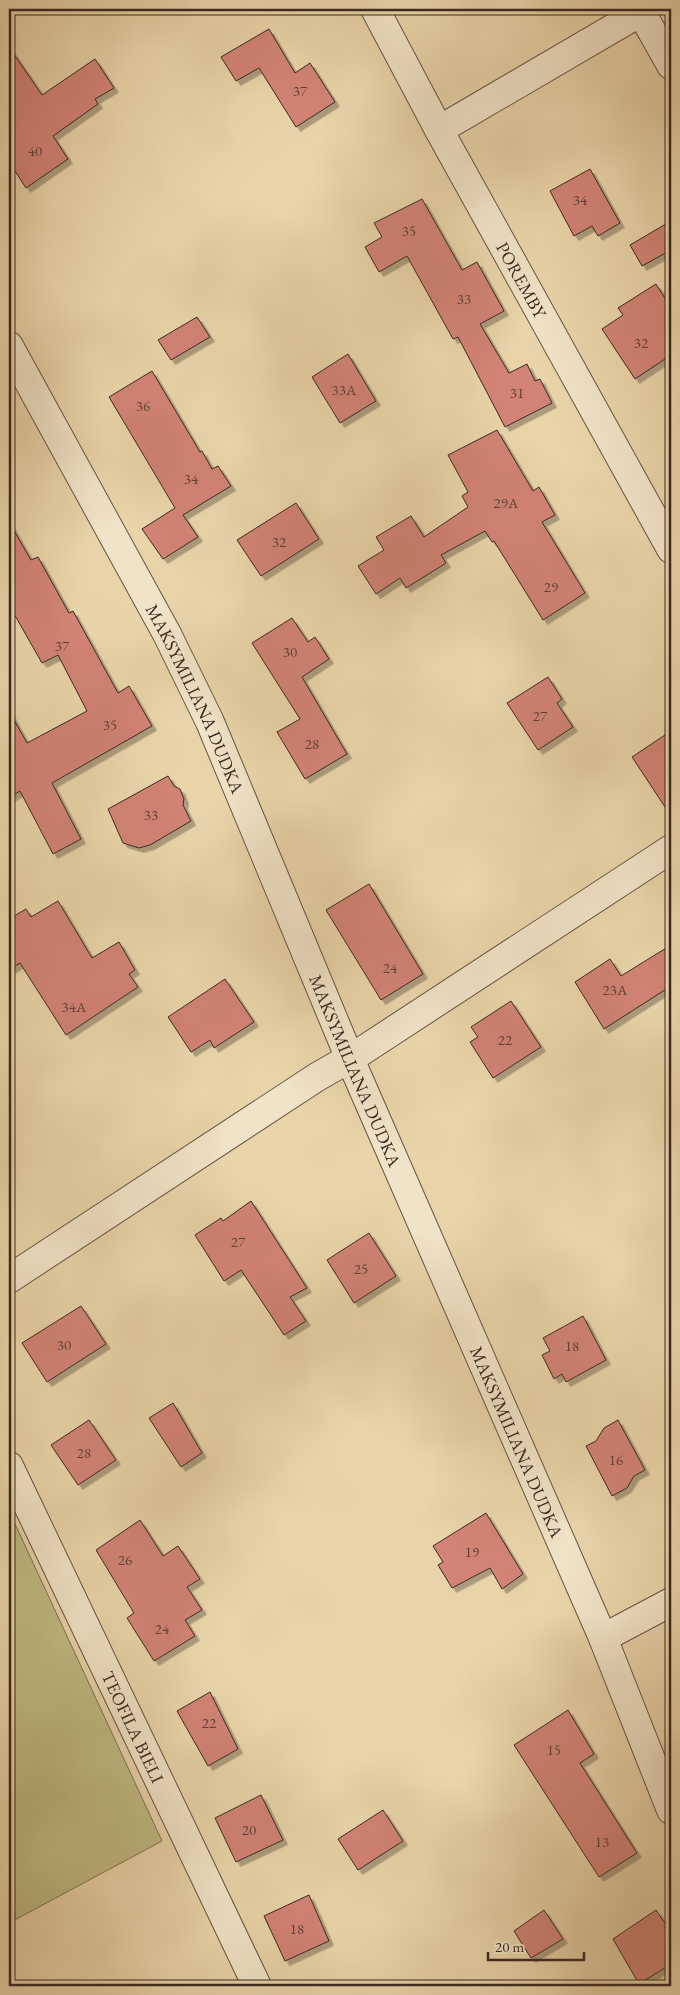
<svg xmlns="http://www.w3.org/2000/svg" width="680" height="1995" viewBox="0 0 680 1995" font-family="'EB Garamond',serif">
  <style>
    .green { fill: #bfba82; stroke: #7c7152 }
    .building { fill: #d28375; stroke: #392822; filter: url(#shadow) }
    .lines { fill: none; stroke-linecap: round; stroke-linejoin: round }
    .street-casing { stroke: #655344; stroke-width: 30 }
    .street { stroke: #f1e3c7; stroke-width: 28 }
    .labels { text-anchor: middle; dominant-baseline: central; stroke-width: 4.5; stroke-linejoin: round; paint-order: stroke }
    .number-label { font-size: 15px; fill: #5f3f37 }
    .street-label { font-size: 18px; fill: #392822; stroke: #f1e3c7 }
  </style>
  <defs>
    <filter id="shadow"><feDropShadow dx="4.5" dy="4.5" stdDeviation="0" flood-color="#0004"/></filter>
  </defs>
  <rect width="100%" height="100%" fill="#e9d4a9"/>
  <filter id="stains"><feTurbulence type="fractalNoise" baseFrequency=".004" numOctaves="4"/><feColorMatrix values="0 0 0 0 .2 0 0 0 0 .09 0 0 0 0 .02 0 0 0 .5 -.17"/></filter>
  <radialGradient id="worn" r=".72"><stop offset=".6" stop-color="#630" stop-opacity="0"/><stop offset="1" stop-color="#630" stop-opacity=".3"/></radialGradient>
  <!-- green -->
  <path class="green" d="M 9,1511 L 162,1841 L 9,1923 Z"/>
  <!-- building -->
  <g class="building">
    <path d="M 269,29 L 295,73 L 310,63 L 335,102 L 296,127 L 259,68 L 236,81 L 221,57 Z"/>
    <path d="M 9,47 L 42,95 L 95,59 L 114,88 L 95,99 L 98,104 L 53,136 L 68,159 L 26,188 L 9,162 Z"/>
    <path d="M 590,169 L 620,223 L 598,236 L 592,226 L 574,236 L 550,191 Z"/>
    <path d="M 422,199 L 462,270 L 477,262 L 504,311 L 480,324 L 509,373 L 527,364 L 535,381 L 540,379 L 552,403 L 505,427 L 458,337 L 453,339 L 407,256 L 379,272 L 365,247 L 382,237 L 374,223 Z"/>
    <path d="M 671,221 L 671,250 L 642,266 L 630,245 Z"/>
    <path d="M 656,284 L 671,308 L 671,355 L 635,379 L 602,329 L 623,315 L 618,308 Z"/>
    <path d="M 197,317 L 210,337 L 171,360 L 158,340 Z"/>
    <path d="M 348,354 L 376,401 L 340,423 L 312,377 Z"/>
    <path d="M 152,371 L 200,452 L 202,451 L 212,469 L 218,466 L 231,486 L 183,515 L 198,537 L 163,559 L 142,529 L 175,508 L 109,397 Z"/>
    <path d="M 497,430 L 533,491 L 539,487 L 555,515 L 542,522 L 585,593 L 543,620 L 494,541 L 492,542 L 485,531 L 441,555 L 446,563 L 406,588 L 400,578 L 376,594 L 358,566 L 384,550 L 376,537 L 411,516 L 424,537 L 468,507 L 462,496 L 468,492 L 448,455 Z"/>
    <path d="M 296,503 L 319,539 L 261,576 L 237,540 Z"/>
    <path d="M 9,522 L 31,560 L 38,557 L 69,613 L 73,611 L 118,693 L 129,686 L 152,726 L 52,783 L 81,839 L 53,854 L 20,791 L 9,798 L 9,711 L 27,743 L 87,711 L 58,655 L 42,663 L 9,605 Z"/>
    <path d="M 292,618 L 308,642 L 315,637 L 329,659 L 302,677 L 347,754 L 305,779 L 277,732 L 300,719 L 252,643 Z"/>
    <path d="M 548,677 L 562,699 L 557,703 L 573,727 L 538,750 L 507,703 Z"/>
    <path d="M 671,731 L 671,816 L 632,757 Z"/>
    <path d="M 168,776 L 174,786 L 180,789 L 184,799 L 183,805 L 191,821 L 150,845 L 139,848 L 123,843 L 108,809 Z"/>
    <path d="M 369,884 L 423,974 L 381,1000 L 326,910 Z"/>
    <path d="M 58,901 L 92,958 L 119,942 L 135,970 L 129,974 L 138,987 L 66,1035 L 20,963 L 9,970 L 9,919 L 26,909 L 31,917 Z"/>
    <path d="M 671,945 L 671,986 L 604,1029 L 575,982 L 610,959 L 621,976 Z"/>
    <path d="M 225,979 L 254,1022 L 214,1048 L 210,1040 L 191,1052 L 168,1017 Z"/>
    <path d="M 511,1001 L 541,1047 L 493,1078 L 470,1042 L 478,1037 L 471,1027 Z"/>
    <path d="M 251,1201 L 307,1288 L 290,1297 L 306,1321 L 284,1335 L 241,1270 L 224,1281 L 195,1235 L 221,1218 L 223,1221 Z"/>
    <path d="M 369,1233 L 396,1276 L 354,1303 L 327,1260 Z"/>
    <path d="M 81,1306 L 106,1344 L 47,1382 L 22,1343 Z"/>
    <path d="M 583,1316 L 606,1360 L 566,1382 L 562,1374 L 554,1379 L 542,1355 L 550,1351 L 543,1338 Z"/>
    <path d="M 173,1403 L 202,1453 L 181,1467 L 149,1418 Z"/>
    <path d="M 89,1420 L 116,1460 L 78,1485 L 51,1445 Z"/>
    <path d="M 618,1420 L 645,1470 L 634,1476 L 627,1488 L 612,1496 L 586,1446 L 596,1441 L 604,1428 Z"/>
    <path d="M 486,1513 L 523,1574 L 502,1589 L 490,1568 L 452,1588 L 438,1565 L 443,1562 L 433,1546 Z"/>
    <path d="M 140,1520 L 163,1556 L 178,1546 L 200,1579 L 187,1587 L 202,1610 L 185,1620 L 195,1636 L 154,1661 L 127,1618 L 134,1613 L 96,1550 Z"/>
    <path d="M 210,1692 L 238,1749 L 208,1766 L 177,1711 Z"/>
    <path d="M 568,1710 L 594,1754 L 580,1763 L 637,1853 L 599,1877 L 514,1745 Z"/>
    <path d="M 261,1795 L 283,1840 L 236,1862 L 215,1818 Z"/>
    <path d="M 383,1810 L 403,1841 L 358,1870 L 338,1839 Z"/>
    <path d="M 309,1895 L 329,1941 L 285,1961 L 264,1916 Z"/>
    <path d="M 544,1910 L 563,1939 L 531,1958 L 514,1931 Z"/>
    <path d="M 656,1910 L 671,1932 L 671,1964 L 639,1984 L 613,1939 Z"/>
  </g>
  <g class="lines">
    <defs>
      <g id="street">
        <path id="s1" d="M 375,9 L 439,130 L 671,549"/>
        <path d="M 641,12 L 671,65"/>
        <path d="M 439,130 L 646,9"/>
        <path id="s2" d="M 9,346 L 167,634 L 210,722 L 350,1059 L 603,1638 L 671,1810"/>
        <path d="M 9,1279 L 317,1077 L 359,1053 L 671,849"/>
        <path id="s3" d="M 9,1466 L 257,1986"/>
        <path d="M 603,1638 L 671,1602"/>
      </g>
    </defs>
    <!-- street casing -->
    <use href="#street" class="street-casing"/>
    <!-- street -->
    <use href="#street" class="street"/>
  </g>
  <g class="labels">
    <!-- number labels -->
    <g class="number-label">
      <text x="300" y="90">37</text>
      <text x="35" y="150">40</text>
      <text x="580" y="199">34</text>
      <text x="409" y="230">35</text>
      <text x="464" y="298">33</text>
      <text x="641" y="342">32</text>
      <text x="344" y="389">33A</text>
      <text x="517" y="392">31</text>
      <text x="143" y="405">36</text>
      <text x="191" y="478">34</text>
      <text x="506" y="502">29A</text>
      <text x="279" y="541">32</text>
      <text x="551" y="586">29</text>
      <text x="62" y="645">37</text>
      <text x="290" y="651">30</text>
      <text x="540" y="715">27</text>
      <text x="110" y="724">35</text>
      <text x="312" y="743">28</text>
      <text x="151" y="814">33</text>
      <text x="390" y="967">24</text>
      <text x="615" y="989">23A</text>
      <text x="74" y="1006">34A</text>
      <text x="505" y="1039">22</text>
      <text x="238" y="1241">27</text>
      <text x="361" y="1268">25</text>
      <text x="64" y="1344">30</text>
      <text x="572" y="1345">18</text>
      <text x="84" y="1452">28</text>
      <text x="616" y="1459">16</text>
      <text x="472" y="1551">19</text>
      <text x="125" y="1559">26</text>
      <text x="162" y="1628">24</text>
      <text x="209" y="1722">22</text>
      <text x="554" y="1749">15</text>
      <text x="249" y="1829">20</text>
      <text x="602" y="1841">13</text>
      <text x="297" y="1928">18</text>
    </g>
    <!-- street labels -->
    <g class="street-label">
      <text stroke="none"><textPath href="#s1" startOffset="308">POREMBY</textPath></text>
      <text stroke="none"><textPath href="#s2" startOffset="399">MAKSYMILIANA DUDKA</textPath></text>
      <text stroke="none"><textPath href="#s2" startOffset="804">MAKSYMILIANA DUDKA</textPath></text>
      <text stroke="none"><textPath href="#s2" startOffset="1209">MAKSYMILIANA DUDKA</textPath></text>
      <text stroke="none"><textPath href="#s3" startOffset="289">TEOFILA BIELI</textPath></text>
    </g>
  </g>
  <!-- margin -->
  <rect width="680" height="1995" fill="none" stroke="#e9d4a9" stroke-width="30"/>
  <rect x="10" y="10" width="660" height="1975" fill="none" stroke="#392822" stroke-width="2.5"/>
  <rect x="15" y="15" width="650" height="1965" fill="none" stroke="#392822"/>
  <!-- scale -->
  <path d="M488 1952v8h96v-8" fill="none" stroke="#392822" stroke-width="2.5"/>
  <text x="495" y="1952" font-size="15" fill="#392822" stroke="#f1e3c7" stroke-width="4" paint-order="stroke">20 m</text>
  <rect width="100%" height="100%" filter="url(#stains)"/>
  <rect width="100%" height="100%" fill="url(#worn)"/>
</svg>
